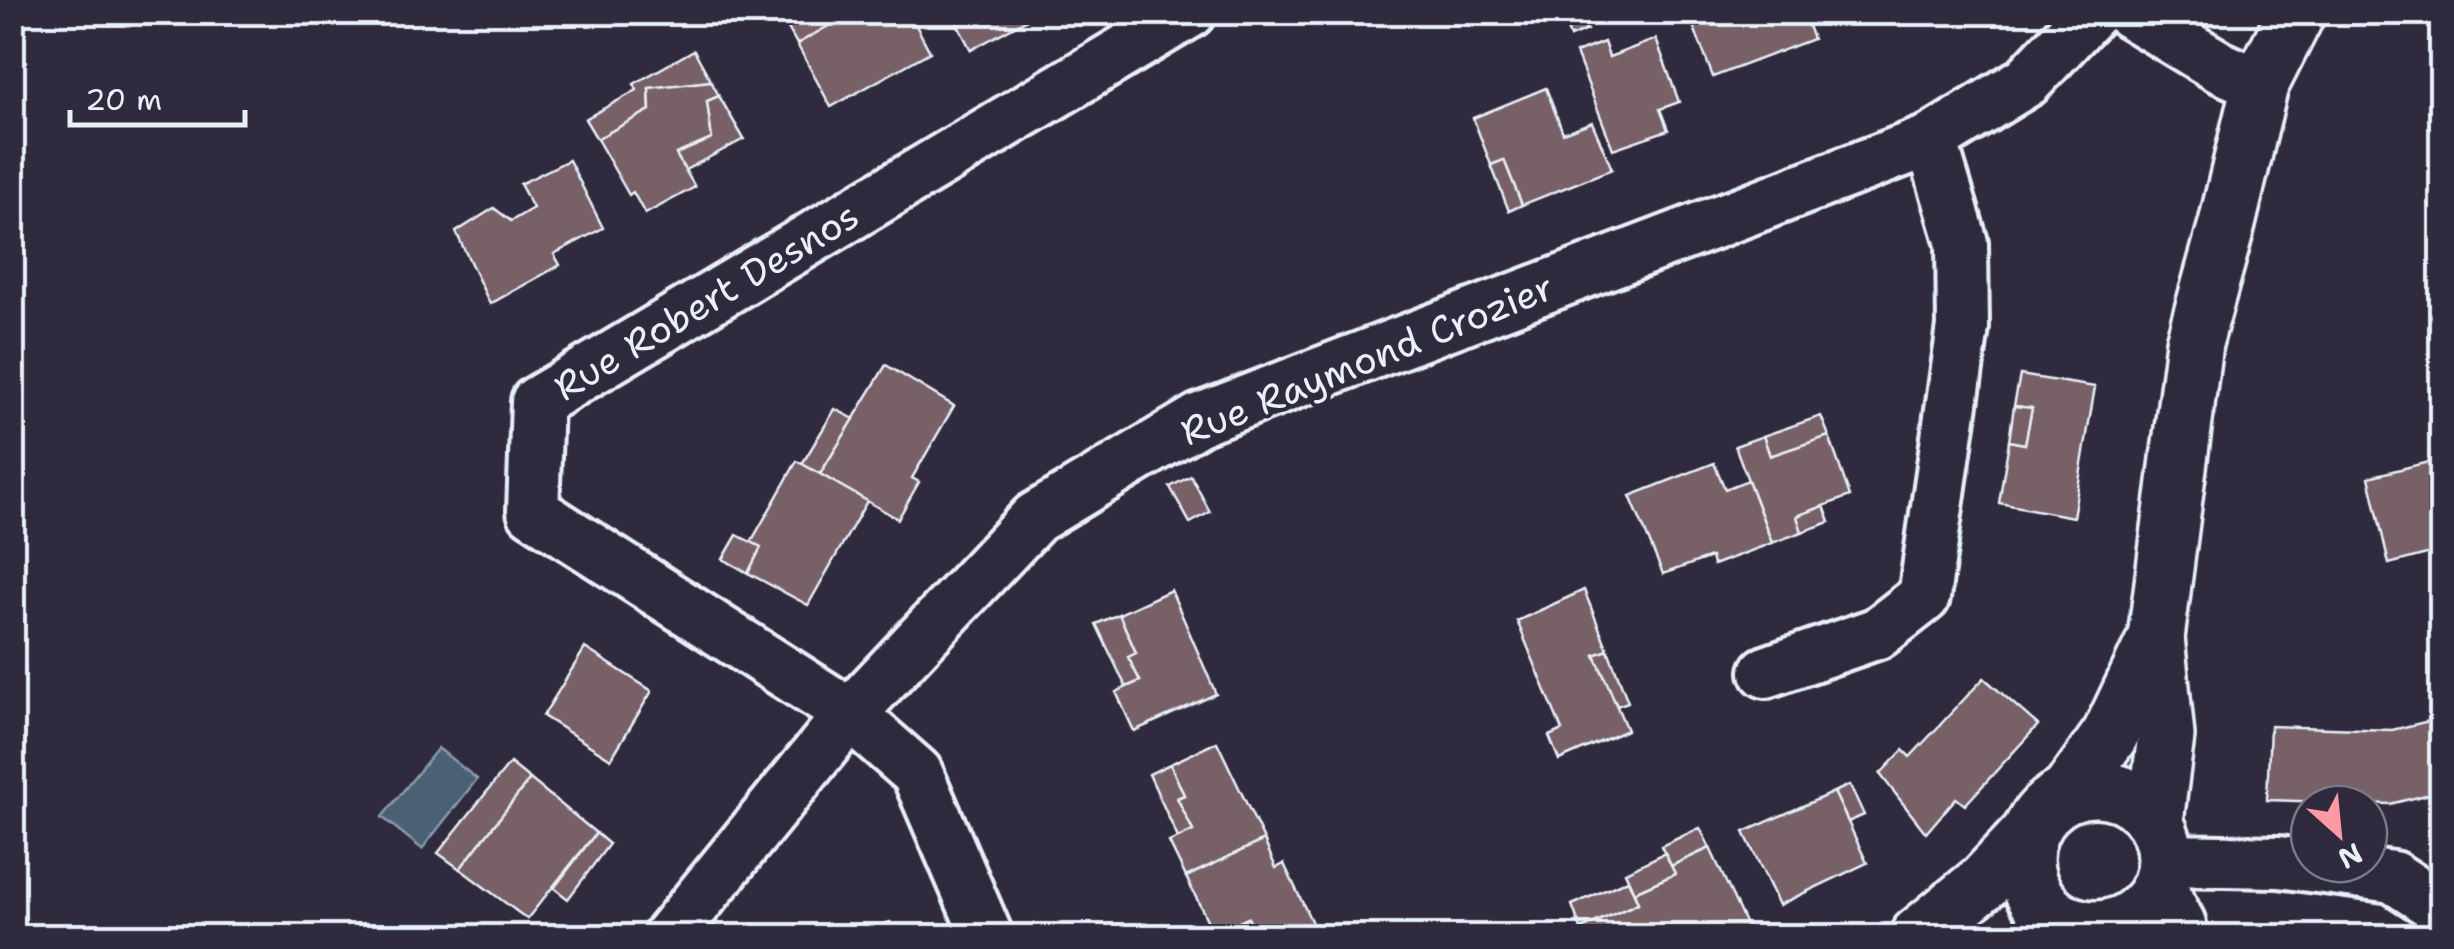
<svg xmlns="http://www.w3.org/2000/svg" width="2454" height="949" viewBox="0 0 2454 949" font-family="'Shantell Sans',sans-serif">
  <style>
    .water { fill: #4a6175; stroke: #899ba9; stroke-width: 2.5 }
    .building { fill: #776066; stroke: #e8f1f8; stroke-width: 2.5 }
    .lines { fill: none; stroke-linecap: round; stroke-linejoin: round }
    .street-casing { stroke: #e8f1f8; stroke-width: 58 }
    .secondary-casing { stroke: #e8f1f8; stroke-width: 62 }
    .street { stroke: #2f2a3d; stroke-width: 50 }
    .secondary { stroke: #2f2a3d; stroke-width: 55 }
    .labels { text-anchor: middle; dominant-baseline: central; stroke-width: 8; stroke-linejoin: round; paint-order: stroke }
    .street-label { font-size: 38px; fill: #e8f1f8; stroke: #2f2a3d }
  </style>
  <rect width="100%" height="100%" fill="#2f2a3d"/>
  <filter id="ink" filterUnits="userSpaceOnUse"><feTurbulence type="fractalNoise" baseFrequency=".01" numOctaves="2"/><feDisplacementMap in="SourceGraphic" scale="20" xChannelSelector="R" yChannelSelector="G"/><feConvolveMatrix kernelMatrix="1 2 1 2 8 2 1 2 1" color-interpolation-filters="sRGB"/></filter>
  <g filter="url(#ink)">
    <!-- water -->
    <path class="water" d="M 438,748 L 477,779 L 422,849 L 382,817 Z"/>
    <!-- building -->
    <g class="building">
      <path d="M 814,12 L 831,12 L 837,22 L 797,44 L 788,28 Z"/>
      <path d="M 853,12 L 909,12 L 930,52 L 831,107 L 797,44 Z"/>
      <path d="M 951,12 L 1040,12 L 971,50 Z"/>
      <path d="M 1561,12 L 1580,12 L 1587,30 L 1570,37 Z"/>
      <path d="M 1688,12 L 1803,12 L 1813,39 L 1713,77 Z"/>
      <path d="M 1656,39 L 1679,102 L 1660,109 L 1668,130 L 1613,149 L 1576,53 L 1604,42 L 1609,57 Z"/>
      <path d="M 694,50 L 711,81 L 649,88 L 650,110 L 597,139 L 585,119 L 637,90 L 634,84 Z"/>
      <path d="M 711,81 L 719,96 L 707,101 L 712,139 L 676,154 L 695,187 L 645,214 L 633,192 L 629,195 L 597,139 L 650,110 L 649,88 Z"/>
      <path d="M 1546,88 L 1563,133 L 1592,122 L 1612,169 L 1522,205 L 1504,160 L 1491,165 L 1473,118 Z"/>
      <path d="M 719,96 L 744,139 L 685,170 L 676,154 L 712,139 L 707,101 Z"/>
      <path d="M 569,160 L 603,228 L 554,254 L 560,265 L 490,304 L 456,232 L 494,208 L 511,221 L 533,208 L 520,184 Z"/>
      <path d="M 1504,160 L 1522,205 L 1509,211 L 1491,165 Z"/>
      <path d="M 886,365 L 954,406 L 912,478 L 919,482 L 898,519 L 820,474 Z"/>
      <path d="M 2020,375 L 2095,387 L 2073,517 L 1999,503 L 2009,441 L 2025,444 L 2032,408 L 2014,406 Z"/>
      <path d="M 2014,406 L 2032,408 L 2025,444 L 2009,441 Z"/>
      <path d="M 835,409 L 854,419 L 820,474 L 802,464 Z"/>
      <path d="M 1821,416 L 1829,436 L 1770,456 L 1763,436 Z"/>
      <path d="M 1763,436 L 1770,456 L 1829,436 L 1850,496 L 1797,516 L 1802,532 L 1772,543 L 1735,446 Z"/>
      <path d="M 2440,459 L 2442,550 L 2389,564 L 2369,477 Z"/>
      <path d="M 797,461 L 867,501 L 808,605 L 748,573 L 761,547 L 751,542 Z"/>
      <path d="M 1714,463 L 1725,489 L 1748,480 L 1772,543 L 1713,565 L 1711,557 L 1663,574 L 1630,496 Z"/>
      <path d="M 1191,476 L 1210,512 L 1190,523 L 1170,487 Z"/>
      <path d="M 1824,506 L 1830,522 L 1802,532 L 1797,516 Z"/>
      <path d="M 737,535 L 761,547 L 748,573 L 723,559 Z"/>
      <path d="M 1171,590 L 1216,694 L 1134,731 L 1116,692 L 1140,681 L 1128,657 L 1136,653 L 1119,614 Z"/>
      <path d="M 1584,590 L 1608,650 L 1595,655 L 1627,730 L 1559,760 L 1549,736 L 1562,730 L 1517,621 Z"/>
      <path d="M 1119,614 L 1136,653 L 1128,657 L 1140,681 L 1126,687 L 1096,624 Z"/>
      <path d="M 585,648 L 652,691 L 611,759 L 543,716 Z"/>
      <path d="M 1608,650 L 1628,702 L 1617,706 L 1595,655 Z"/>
      <path d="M 1984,678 L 2038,725 L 1965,805 L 1956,798 L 1926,833 L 1880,774 L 1903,750 L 1910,757 Z"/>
      <path d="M 2441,718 L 2442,791 L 2390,804 L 2267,800 L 2270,726 L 2392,730 Z"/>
      <path d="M 1217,742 L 1264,840 L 1186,877 L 1169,842 L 1193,831 L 1177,798 L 1184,795 L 1170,764 Z"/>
      <path d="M 510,763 L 530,779 L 460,869 L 438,853 Z"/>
      <path d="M 1170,764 L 1184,795 L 1177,798 L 1193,831 L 1178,838 L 1149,774 Z"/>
      <path d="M 530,779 L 596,833 L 527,919 L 460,869 Z"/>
      <path d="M 1850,785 L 1864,815 L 1848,822 L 1834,792 Z"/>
      <path d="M 1834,792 L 1867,863 L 1779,905 L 1744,832 Z"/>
      <path d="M 1700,828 L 1710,848 L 1671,866 L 1661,846 Z"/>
      <path d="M 596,833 L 609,844 L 568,899 L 554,888 Z"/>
      <path d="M 1264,840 L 1276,868 L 1284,864 L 1314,927 L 1292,936 L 1257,936 L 1248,918 L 1214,934 L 1186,877 Z"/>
      <path d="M 1710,848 L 1747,927 L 1724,936 L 1585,936 L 1581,929 L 1638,903 L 1634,892 L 1675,874 L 1671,866 Z"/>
      <path d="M 1665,853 L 1675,874 L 1634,892 L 1625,872 Z"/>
      <path d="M 1628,880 L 1638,903 L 1581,929 L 1572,905 Z"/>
      <path d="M 1248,918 L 1257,936 L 1235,936 L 1231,927 Z"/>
      <path d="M 890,922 L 896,936 L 855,934 Z"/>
    </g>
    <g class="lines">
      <defs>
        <g id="street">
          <path d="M 2129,12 L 2220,67 L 2260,85"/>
          <path d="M 1766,672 L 1878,633 L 1924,597 L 1963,327 L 1962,243 L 1931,140"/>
          <path d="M 2166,860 L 2279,862 L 2393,877 L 2442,909"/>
          <path d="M 2161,888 L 2180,924 L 2181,936"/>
          <path d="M 2099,930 L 2102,936"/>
          <path d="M 669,936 L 850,714 L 1035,518 L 1200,419 L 1931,140 L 2027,81 L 2092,12"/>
          <path d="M 987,936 L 917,773 L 850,714 L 533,511 L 537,402 L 1190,12"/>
        </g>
        <g id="secondary">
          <circle cx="2095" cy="859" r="70"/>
          <path d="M 2068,794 L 2110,735 L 2156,638"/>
          <path d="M 2155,821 L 2166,736 L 2156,638 L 2194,343 L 2227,224 L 2260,85 L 2297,12"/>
          <path d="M 1918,936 L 1985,881 L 2029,834"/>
        </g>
      </defs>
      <!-- street casing -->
      <use href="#street" class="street-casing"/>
      <!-- secondary casing -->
      <use href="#secondary" class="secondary-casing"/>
      <!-- street -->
      <use href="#street" class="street"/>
      <!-- secondary -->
      <use href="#secondary" class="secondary"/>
    </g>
  </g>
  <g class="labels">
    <!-- street labels -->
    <g class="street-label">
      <text transform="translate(706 301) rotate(-31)">Rue Robert Desnos</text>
      <text transform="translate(1367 359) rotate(-22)">Rue Raymond Crozier</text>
    </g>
  </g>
  <!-- margin -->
  <rect width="2454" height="949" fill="none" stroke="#2f2a3d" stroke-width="50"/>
  <rect x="25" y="25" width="2404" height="899" fill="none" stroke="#e8f1f8" stroke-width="4" filter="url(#ink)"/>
  <!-- north arrow -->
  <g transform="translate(2339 834) rotate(153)"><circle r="48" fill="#2f2a3d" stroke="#797a88" stroke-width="2.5"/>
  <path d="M0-8L18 38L0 25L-18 38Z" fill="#ff9aa2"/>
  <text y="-15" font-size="28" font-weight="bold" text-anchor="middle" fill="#e8f1f8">N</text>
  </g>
  <!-- scale -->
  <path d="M70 110v15h175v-15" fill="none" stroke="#e8f1f8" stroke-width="5"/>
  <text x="85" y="110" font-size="30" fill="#e8f1f8" stroke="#2f2a3d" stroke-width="8" paint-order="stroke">20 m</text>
</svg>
